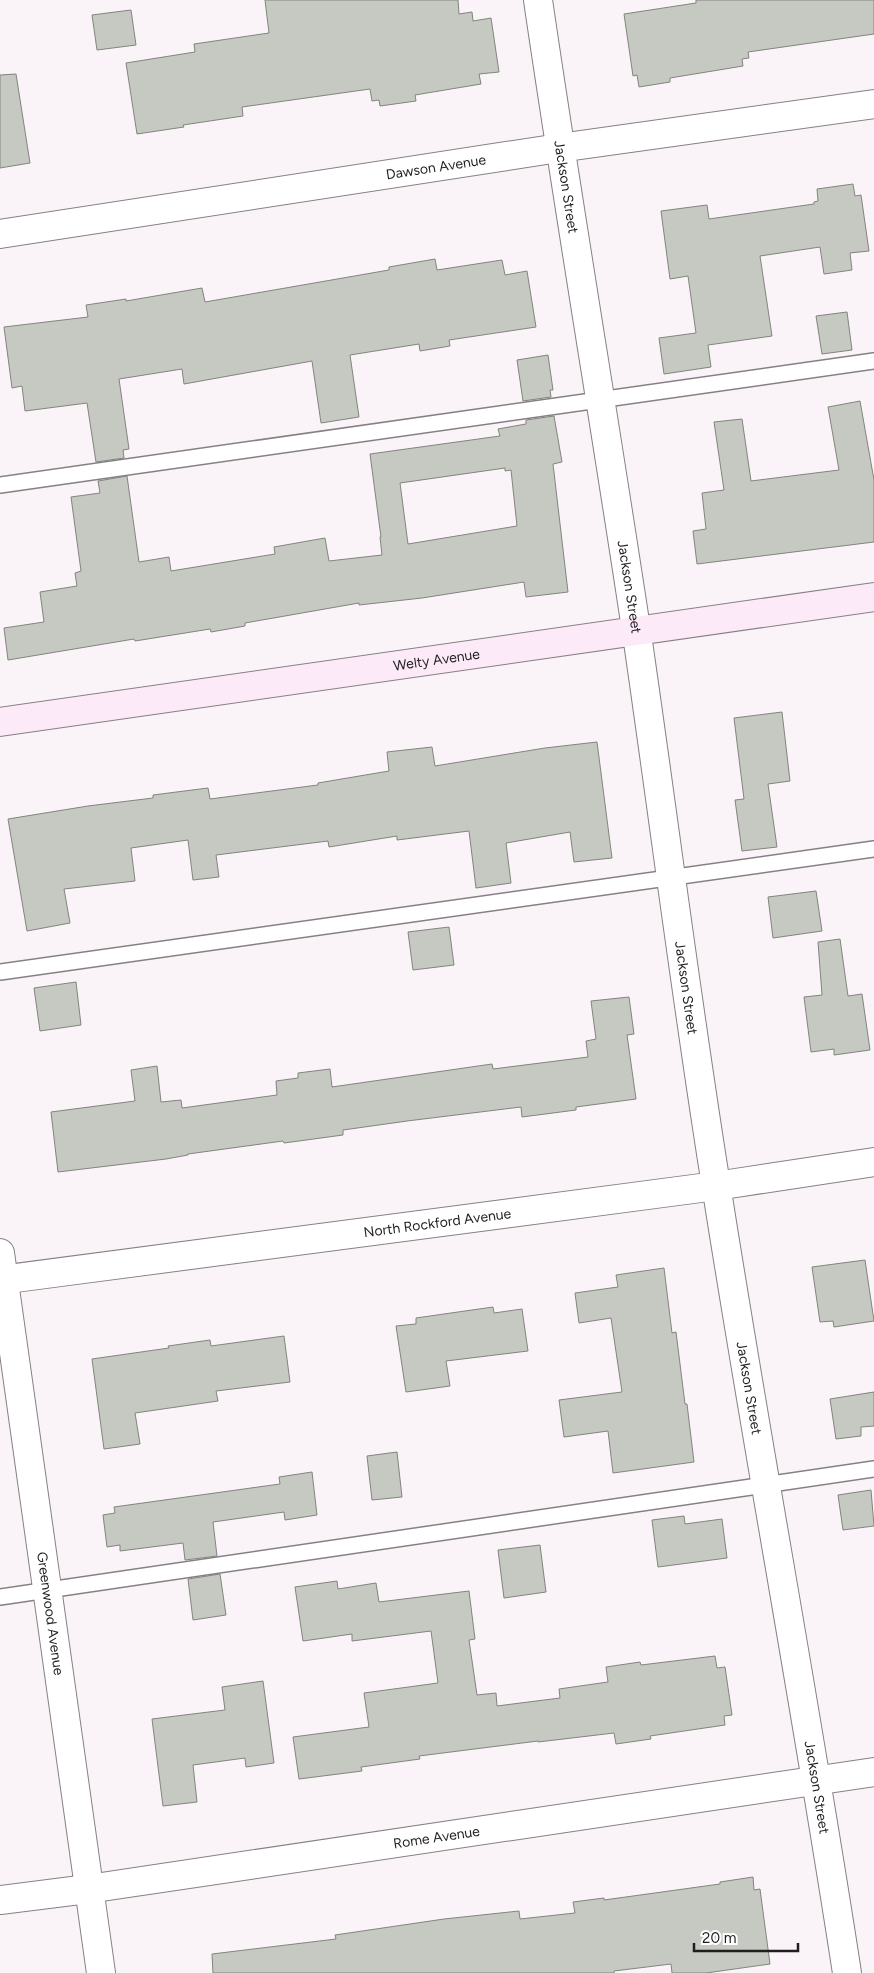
<svg xmlns="http://www.w3.org/2000/svg" width="874" height="1973" viewBox="0 0 874 1973" font-family="Figtree,sans-serif">
  <style>
    .building { fill: #c6c9c2; stroke: #82847e; fill-rule: evenodd }
    .lines { fill: none; stroke-linecap: round; stroke-linejoin: round }
    .lane-casing { stroke: #868084; stroke-width: 18 }
    .street-casing { stroke: #868084; stroke-width: 30 }
    .secondary-casing { stroke: #868084; stroke-width: 30 }
    .lane { stroke: #fff; stroke-width: 15 }
    .street { stroke: #fff; stroke-width: 28 }
    .secondary { stroke: #fdeaf8; stroke-width: 28 }
    .labels { text-anchor: middle; dominant-baseline: central; stroke-width: 4; stroke-linejoin: round; paint-order: stroke }
    .street-label { font-size: 14px; fill: #211e20; stroke: #fff }
  </style>
  <rect width="100%" height="100%" fill="#faf3f8"/>
  <!-- building -->
  <g class="building">
    <path d="M 265,0 L 458,0 L 459,14 L 472,12 L 473,21 L 491,18 L 499,72 L 479,74 L 481,84 L 415,95 L 416,101 L 380,106 L 379,100 L 372,101 L 370,89 L 242,107 L 243,116 L 183,125 L 184,127 L 137,134 L 126,63 L 195,52 L 194,44 L 269,33 Z"/>
    <path d="M 696,0 L 874,0 L 874,34 L 748,52 L 749,58 L 742,59 L 743,66 L 670,78 L 670,82 L 639,87 L 637,75 L 633,76 L 624,14 L 696,3 Z"/>
    <path d="M 131,10 L 136,45 L 97,50 L 92,15 Z"/>
    <path d="M 16,74 L 30,163 L 0,168 L 0,75 Z"/>
    <path d="M 853,184 L 855,196 L 861,195 L 869,251 L 850,253 L 852,270 L 824,274 L 820,247 L 760,256 L 772,336 L 708,345 L 711,367 L 664,374 L 659,338 L 696,333 L 688,276 L 670,279 L 661,211 L 707,205 L 709,219 L 814,204 L 814,202 L 818,201 L 817,189 Z"/>
    <path d="M 435,259 L 437,270 L 502,260 L 505,275 L 527,271 L 536,327 L 449,340 L 450,346 L 420,351 L 419,344 L 350,355 L 359,417 L 321,423 L 312,361 L 184,384 L 182,369 L 119,379 L 129,449 L 123,450 L 124,458 L 96,462 L 87,403 L 25,411 L 22,386 L 12,388 L 4,327 L 88,317 L 86,305 L 126,299 L 126,301 L 202,288 L 205,302 L 389,270 L 389,267 Z"/>
    <path d="M 847,312 L 852,350 L 822,354 L 816,316 Z"/>
    <path d="M 548,355 L 553,390 L 550,390 L 551,397 L 523,401 L 517,360 Z"/>
    <path d="M 860,401 L 874,480 L 874,542 L 697,564 L 693,531 L 706,529 L 702,493 L 724,490 L 714,422 L 742,419 L 751,481 L 839,470 L 828,407 Z"/>
    <path d="M 554,416 L 562,462 L 553,464 L 568,592 L 526,597 L 524,582 L 422,598 L 359,605 L 359,603 L 245,623 L 245,626 L 211,632 L 210,629 L 135,641 L 134,639 L 8,660 L 4,628 L 44,622 L 40,592 L 77,586 L 75,573 L 81,571 L 71,497 L 100,493 L 98,481 L 127,476 L 139,562 L 169,557 L 171,571 L 275,554 L 274,547 L 325,538 L 329,561 L 382,555 L 380,537 L 381,537 L 370,454 L 500,436 L 498,429 L 526,424 L 526,420 ZM 505,468 L 505,471 L 511,470 L 517,526 L 408,544 L 400,483 Z"/>
    <path d="M 782,712 L 790,781 L 768,784 L 777,847 L 742,851 L 735,800 L 744,799 L 734,718 Z"/>
    <path d="M 597,742 L 612,858 L 574,862 L 570,832 L 506,843 L 511,883 L 476,888 L 469,831 L 397,840 L 397,836 L 329,847 L 328,841 L 216,855 L 219,877 L 193,880 L 188,840 L 131,848 L 135,881 L 64,889 L 70,923 L 27,931 L 8,819 L 88,806 L 153,798 L 153,795 L 208,788 L 210,799 L 318,785 L 318,783 L 389,771 L 387,752 L 432,747 L 435,766 L 545,748 Z"/>
    <path d="M 816,891 L 822,931 L 773,938 L 768,897 Z"/>
    <path d="M 449,927 L 454,965 L 413,970 L 408,932 Z"/>
    <path d="M 840,939 L 848,996 L 862,994 L 870,1050 L 834,1055 L 834,1049 L 811,1052 L 804,997 L 822,995 L 818,942 Z"/>
    <path d="M 76,982 L 81,1025 L 40,1031 L 34,988 Z"/>
    <path d="M 629,997 L 634,1034 L 627,1035 L 636,1099 L 576,1107 L 576,1110 L 522,1117 L 521,1107 L 407,1121 L 343,1130 L 343,1135 L 284,1143 L 283,1141 L 188,1154 L 188,1155 L 166,1159 L 58,1172 L 51,1112 L 135,1101 L 131,1070 L 157,1066 L 161,1102 L 181,1100 L 182,1108 L 277,1095 L 276,1081 L 298,1078 L 298,1073 L 330,1069 L 332,1087 L 492,1064 L 493,1069 L 588,1057 L 586,1041 L 596,1039 L 591,1001 Z"/>
    <path d="M 865,1260 L 874,1321 L 834,1327 L 833,1321 L 820,1322 L 812,1267 Z"/>
    <path d="M 664,1268 L 672,1333 L 676,1332 L 685,1404 L 687,1404 L 694,1462 L 613,1473 L 608,1431 L 564,1437 L 559,1400 L 622,1392 L 611,1318 L 579,1323 L 575,1293 L 618,1287 L 616,1275 Z"/>
    <path d="M 493,1307 L 494,1313 L 522,1309 L 528,1351 L 446,1361 L 450,1386 L 406,1392 L 396,1326 L 416,1324 L 416,1318 Z"/>
    <path d="M 284,1336 L 290,1382 L 216,1391 L 218,1401 L 135,1413 L 140,1444 L 104,1449 L 92,1359 L 169,1348 L 168,1346 L 210,1340 L 211,1346 Z"/>
    <path d="M 874,1392 L 874,1426 L 861,1427 L 861,1436 L 836,1439 L 830,1399 Z"/>
    <path d="M 397,1452 L 402,1497 L 372,1500 L 367,1456 Z"/>
    <path d="M 312,1472 L 317,1515 L 285,1520 L 284,1512 L 213,1522 L 217,1556 L 185,1560 L 183,1543 L 120,1551 L 120,1545 L 107,1547 L 103,1515 L 115,1513 L 114,1507 L 280,1484 L 279,1477 Z"/>
    <path d="M 871,1490 L 874,1526 L 843,1530 L 838,1495 Z"/>
    <path d="M 684,1516 L 685,1524 L 722,1519 L 727,1558 L 658,1567 L 652,1520 Z"/>
    <path d="M 540,1545 L 546,1592 L 504,1598 L 498,1550 Z"/>
    <path d="M 220,1574 L 226,1615 L 193,1620 L 188,1579 Z"/>
    <path d="M 337,1581 L 338,1589 L 376,1583 L 379,1602 L 469,1591 L 475,1639 L 469,1640 L 477,1695 L 496,1693 L 497,1706 L 560,1698 L 559,1689 L 608,1682 L 606,1667 L 640,1662 L 641,1665 L 715,1656 L 717,1668 L 725,1667 L 732,1715 L 724,1716 L 725,1725 L 650,1736 L 651,1739 L 616,1744 L 614,1733 L 538,1742 L 538,1741 L 419,1756 L 420,1759 L 361,1767 L 362,1771 L 299,1779 L 293,1737 L 369,1727 L 364,1693 L 438,1683 L 431,1631 L 352,1641 L 352,1634 L 303,1641 L 295,1587 Z"/>
    <path d="M 263,1681 L 274,1763 L 246,1767 L 245,1758 L 193,1765 L 197,1802 L 163,1806 L 152,1719 L 225,1710 L 222,1687 Z"/>
    <path d="M 753,1877 L 754,1890 L 760,1889 L 770,1964 L 706,1973 L 672,1973 L 671,1964 L 614,1971 L 614,1973 L 213,1973 L 212,1954 L 336,1939 L 335,1935 L 444,1919 L 519,1911 L 520,1919 L 575,1913 L 573,1902 L 604,1898 L 604,1900 L 720,1884 L 720,1882 Z"/>
  </g>
  <g class="lines">
    <defs>
      <g id="lane">
        <path d="M 0,485 L 874,361"/>
        <path d="M 0,972 L 874,849"/>
        <path d="M 0,1597 L 874,1469"/>
      </g>
      <g id="street">
        <path id="s1" d="M 538,0 C 569,212 605,423 637,635 C 664,820 687,1006 717,1191 C 758,1452 807,1712 847,1973"/>
        <path id="s2" d="M 0,234 L 559,148 L 874,104"/>
        <path id="s3" d="M 0,1253 L 101,1973"/>
        <path id="s4" d="M 0,1280 L 716,1186 L 874,1162"/>
        <path id="s5" d="M 0,1900 L 88,1889 L 874,1772"/>
      </g>
      <g id="secondary">
        <path id="s6" d="M 0,722 L 874,597"/>
      </g>
    </defs>
    <!-- lane casing -->
    <use href="#lane" class="lane-casing"/>
    <!-- street casing -->
    <use href="#street" class="street-casing"/>
    <!-- secondary casing -->
    <use href="#secondary" class="secondary-casing"/>
    <!-- lane -->
    <use href="#lane" class="lane"/>
    <!-- street -->
    <use href="#street" class="street"/>
    <!-- secondary -->
    <use href="#secondary" class="secondary"/>
  </g>
  <g class="labels">
    <!-- street labels -->
    <g class="street-label">
      <text stroke="none"><textPath href="#s2" startOffset="441">Dawson Avenue</textPath></text>
      <text stroke="none"><textPath href="#s1" startOffset="189">Jackson Street</textPath></text>
      <text stroke="none"><textPath href="#s1" startOffset="594">Jackson Street</textPath></text>
      <text stroke="none"><textPath href="#s6" startOffset="441">Welty Avenue</textPath></text>
      <text stroke="none"><textPath href="#s1" startOffset="999">Jackson Street</textPath></text>
      <text stroke="none"><textPath href="#s4" startOffset="441">North Rockford Avenue</textPath></text>
      <text stroke="none"><textPath href="#s1" startOffset="1404">Jackson Street</textPath></text>
      <text stroke="none"><textPath href="#s3" startOffset="364">Greenwood Avenue</textPath></text>
      <text stroke="none"><textPath href="#s1" startOffset="1809">Jackson Street</textPath></text>
      <text stroke="none"><textPath href="#s5" startOffset="441">Rome Avenue</textPath></text>
    </g>
  </g>
  <!-- scale -->
  <path d="M694 1943v8h104v-8" fill="none" stroke="#211e20" stroke-width="2.5"/>
  <text x="702" y="1943" font-size="15" fill="#211e20" stroke="#ffffff" stroke-width="4" paint-order="stroke">20 m</text>
</svg>
